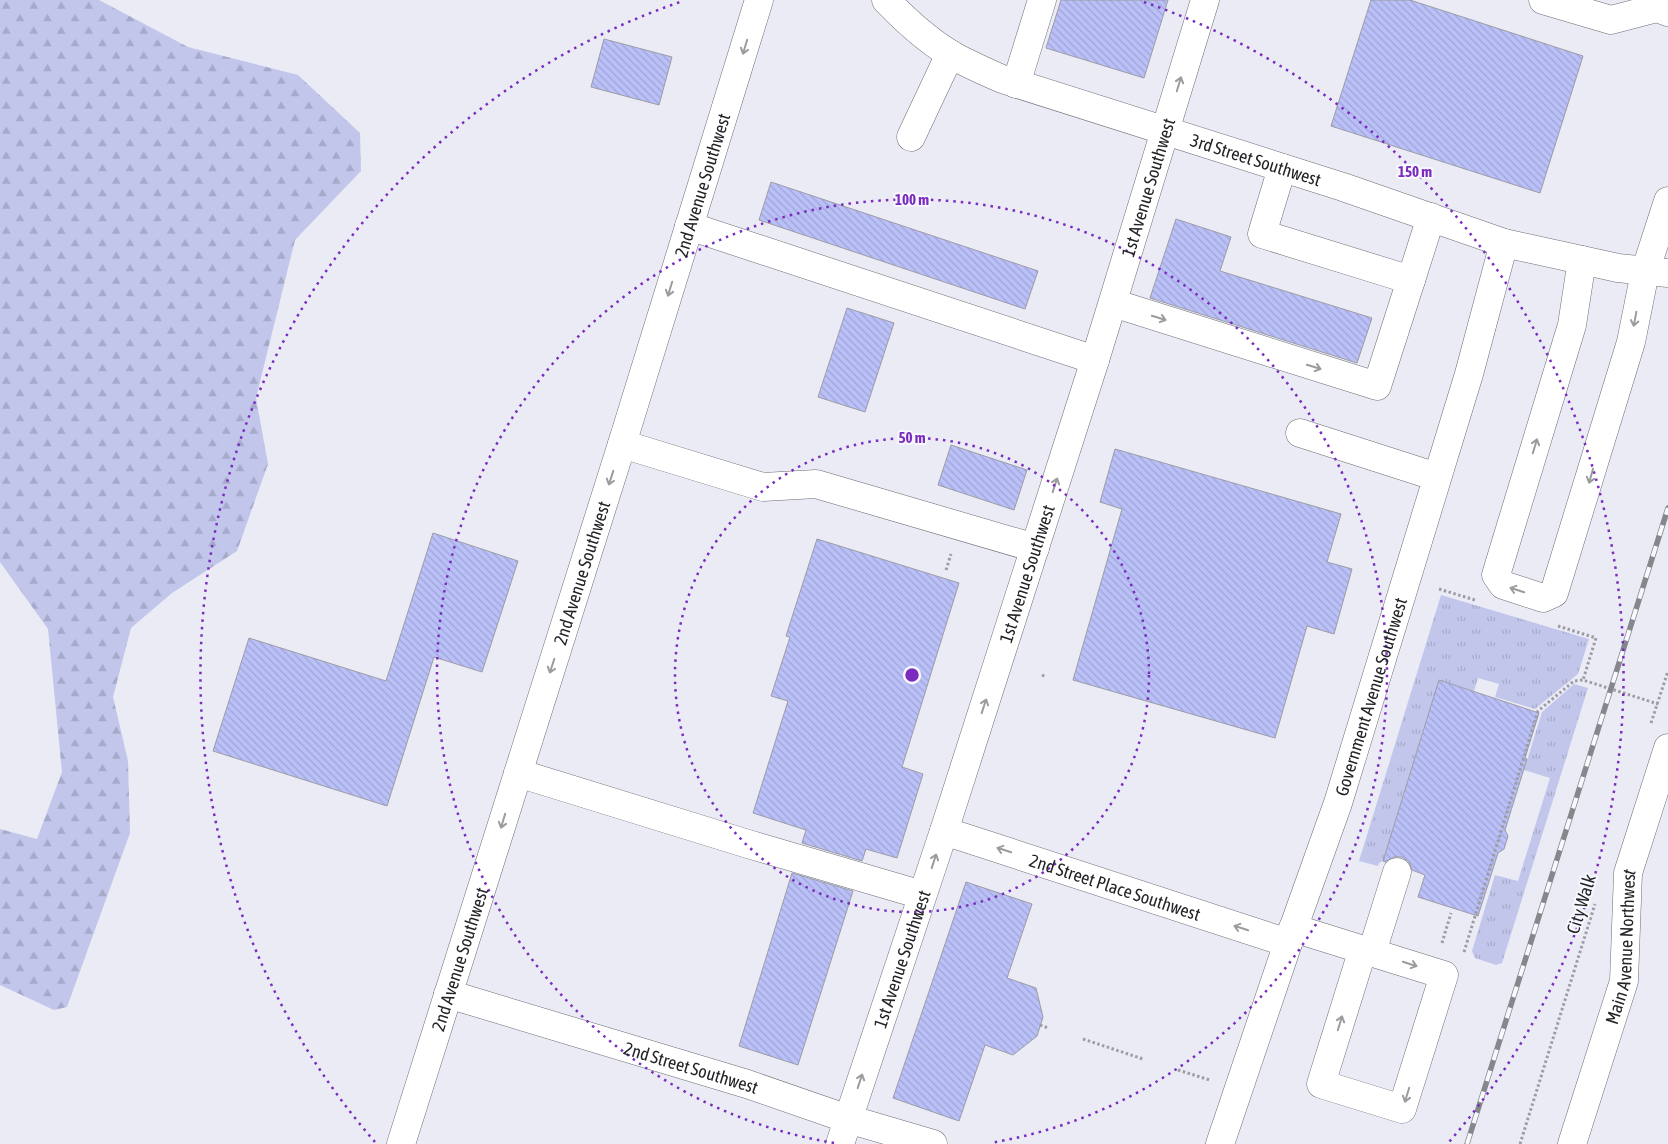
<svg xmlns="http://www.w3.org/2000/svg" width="1668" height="1144" viewBox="0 0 1668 1144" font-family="'Asap Condensed',sans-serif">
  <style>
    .grass { fill: url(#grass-tufts) }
    .forest { fill: url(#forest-firs) }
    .building { fill: url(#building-back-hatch); stroke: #9b9ca5 }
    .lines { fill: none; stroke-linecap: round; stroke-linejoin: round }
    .minor-casing { stroke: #6c6d76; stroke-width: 29 }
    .major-casing { stroke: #6c6d76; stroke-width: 29 }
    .path { stroke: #9c9da4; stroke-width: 3; stroke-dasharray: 2.5 2.5; stroke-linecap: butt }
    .minor { stroke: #fff; stroke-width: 28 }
    .major { stroke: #fff; stroke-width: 28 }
    .rail-casing { stroke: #86878d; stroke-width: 5.5 }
    .rail { stroke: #f8f9ff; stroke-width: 4; stroke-dasharray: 11; stroke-linecap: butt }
    .oneway { stroke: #9c9c9e }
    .ring { fill: none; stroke: #7b2cbf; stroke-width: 2.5; stroke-dasharray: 2.5 5 }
    .labels { text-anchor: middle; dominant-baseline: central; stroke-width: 4; stroke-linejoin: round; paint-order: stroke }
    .street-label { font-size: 18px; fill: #232427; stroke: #f8f9ff }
    .centre { fill: #7b2cbf; stroke: #f8f9ff; stroke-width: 2.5 }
    .ring-label { font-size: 15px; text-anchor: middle; font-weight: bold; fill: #7b2cbf; stroke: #f8f9ff; stroke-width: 4; stroke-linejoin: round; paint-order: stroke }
  </style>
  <defs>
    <pattern id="grass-tufts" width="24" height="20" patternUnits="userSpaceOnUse" patternTransform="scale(1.25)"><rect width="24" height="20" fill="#c2c6eb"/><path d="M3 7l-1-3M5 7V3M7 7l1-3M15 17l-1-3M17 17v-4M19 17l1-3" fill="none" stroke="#a6aaca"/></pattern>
    <pattern id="forest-firs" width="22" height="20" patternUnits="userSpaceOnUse" patternTransform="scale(1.25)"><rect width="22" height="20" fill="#c2c6eb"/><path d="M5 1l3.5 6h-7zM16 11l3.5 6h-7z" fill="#a6aaca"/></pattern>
    <pattern id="building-back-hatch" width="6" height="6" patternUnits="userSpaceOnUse" patternTransform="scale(1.25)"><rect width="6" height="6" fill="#bac0f8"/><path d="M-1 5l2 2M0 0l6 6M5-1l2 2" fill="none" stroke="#a0a5d5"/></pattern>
  </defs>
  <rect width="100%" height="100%" fill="#eaebf5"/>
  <!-- grass -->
  <g class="grass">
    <path d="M 1441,595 L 1589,639 L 1578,674 L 1535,709 L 1495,697 L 1499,684 L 1478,678 L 1474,691 L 1439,680 L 1383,861 L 1379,863 L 1378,866 L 1359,861 Z"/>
    <path d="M 1574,684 L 1588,688 L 1502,963 L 1496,965 L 1475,958 L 1472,951 L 1495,875 L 1518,881 L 1550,778 L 1524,770 L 1542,712 Z"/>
  </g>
  <!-- forest -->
  <path class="forest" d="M 0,0 L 99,0 L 188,47 L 298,75 L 360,133 L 361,171 L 295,240 L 256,398 L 268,464 L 237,551 L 172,593 L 131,628 L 113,697 L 128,761 L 130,833 L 67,1007 L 54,1010 L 0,985 L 0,829 L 37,839 L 62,772 L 48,629 L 0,562 Z"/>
  <!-- building -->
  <g class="building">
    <path d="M 1061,0 L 1168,0 L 1144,78 L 1046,48 Z"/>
    <path d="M 1371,0 L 1410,0 L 1583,56 L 1540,193 L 1331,126 Z"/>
    <path d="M 604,39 L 672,57 L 659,105 L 591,87 Z"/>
    <path d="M 771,182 L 1038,271 L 1025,309 L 759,220 Z"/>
    <path d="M 1176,219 L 1231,237 L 1220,271 L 1372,318 L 1357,363 L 1150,298 Z"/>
    <path d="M 847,308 L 894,323 L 865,412 L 818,397 Z"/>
    <path d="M 951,445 L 1027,470 L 1014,510 L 938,485 Z"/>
    <path d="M 1115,449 L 1341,514 L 1327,562 L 1352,569 L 1334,634 L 1307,626 L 1275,738 L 1073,680 L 1122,509 L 1100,502 Z"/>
    <path d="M 433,533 L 518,561 L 482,672 L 434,657 L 387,806 L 213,751 L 249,638 L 386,681 Z"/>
    <path d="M 817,539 L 959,583 L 902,767 L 923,774 L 897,858 L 866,849 L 862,861 L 802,843 L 806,830 L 753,813 L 788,701 L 771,696 L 790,637 L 786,636 Z"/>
    <path d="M 1439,680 L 1539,713 L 1525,758 L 1527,759 L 1505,830 L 1508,836 L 1504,849 L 1498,853 L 1478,916 L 1418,897 L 1425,875 L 1412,870 L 1409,862 L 1402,857 L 1394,857 L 1385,862 L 1383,861 Z"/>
    <path d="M 792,873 L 853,891 L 798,1065 L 739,1046 Z"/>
    <path d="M 966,882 L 1032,904 L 1007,978 L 1036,988 L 1043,1017 L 1037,1036 L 1013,1055 L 985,1045 L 959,1121 L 893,1098 Z"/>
  </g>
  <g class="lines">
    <defs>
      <g id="minor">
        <path id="s1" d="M 886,0 C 908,23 931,44 959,59 C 973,66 988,73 1002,79 L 1343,187 L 1504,243 L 1618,268 L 1668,273"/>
        <path d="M 1543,0 L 1611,20 L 1657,8 L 1668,12"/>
        <path d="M 1016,84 L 1042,0"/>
        <path d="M 911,137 L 950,54"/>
        <path d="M 1282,168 L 1262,234 L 1411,280 L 1431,217"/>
        <path d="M 689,226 L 1095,360"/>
        <path d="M 1582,260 L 1572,325 L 1496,575 L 1503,585 L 1543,598 L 1554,593 L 1631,342 L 1645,272 L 1668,201"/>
        <path d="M 1113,303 L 1377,386 L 1411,280"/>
        <path d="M 1300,433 L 1437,477"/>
        <path d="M 622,444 L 763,487 L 816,484 L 1035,548"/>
        <path d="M 518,773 L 748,844 L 922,895"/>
        <path id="s2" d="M 944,831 L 1288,943"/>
        <path d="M 1293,928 L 1444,975 L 1402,1109 L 1321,1084 L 1363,949"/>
        <path d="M 1372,952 L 1397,872"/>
        <path id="s3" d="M 448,994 L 747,1084 L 848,1119 L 933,1144"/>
        <path id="s4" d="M 1220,1144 L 1288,943 L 1338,803 L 1469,374 L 1504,243"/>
        <path id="s5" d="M 1572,1144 L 1624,981 L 1628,873 L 1668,748"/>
      </g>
      <g id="major">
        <path id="s6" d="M 401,1144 L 622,444 L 759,0"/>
        <path id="s7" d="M 840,1144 L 944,831 L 1095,360 L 1205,0"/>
      </g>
    </defs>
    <!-- minor casing -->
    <use href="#minor" class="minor-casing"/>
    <!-- major casing -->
    <use href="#major" class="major-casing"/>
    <!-- path -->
    <g class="path">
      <path d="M 946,570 L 951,554"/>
      <path d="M 1439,589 L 1475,600"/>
      <path d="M 1558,626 L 1596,638 L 1583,680"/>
      <path d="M 1042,675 L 1046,677"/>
      <path d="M 1651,723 L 1668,671"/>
      <path d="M 1442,943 L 1451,913"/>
      <path d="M 1464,952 L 1538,711 L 1574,681 L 1583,680 L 1658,704"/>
      <path d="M 1040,1025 L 1048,1028"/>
      <path d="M 1083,1039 L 1143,1059"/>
      <path d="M 1178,1070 L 1210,1080"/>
      <path d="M 1520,1144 L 1595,904"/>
    </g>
    <!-- minor -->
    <use href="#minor" class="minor"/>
    <!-- major -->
    <use href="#major" class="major"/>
    <defs>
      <path id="rail" d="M 1467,1144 L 1668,508"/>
    </defs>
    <!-- rail casing -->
    <use href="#rail" class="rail-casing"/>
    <!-- rail -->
    <use href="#rail" class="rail"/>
  </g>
  <!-- one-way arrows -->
  <defs><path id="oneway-shaft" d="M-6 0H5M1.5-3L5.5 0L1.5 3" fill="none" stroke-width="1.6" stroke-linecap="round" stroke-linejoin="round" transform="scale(1.25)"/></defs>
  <g class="oneway">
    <use href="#oneway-shaft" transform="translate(745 47) rotate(107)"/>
    <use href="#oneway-shaft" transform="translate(1179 84) rotate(-73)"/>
    <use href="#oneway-shaft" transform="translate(670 289) rotate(107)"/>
    <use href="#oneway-shaft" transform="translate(1159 318) rotate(17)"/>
    <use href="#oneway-shaft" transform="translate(1635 319) rotate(101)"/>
    <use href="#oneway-shaft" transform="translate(1314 367) rotate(17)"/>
    <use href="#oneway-shaft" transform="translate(1535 446) rotate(-73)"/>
    <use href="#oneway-shaft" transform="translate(1591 476) rotate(106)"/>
    <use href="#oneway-shaft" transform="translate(611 478) rotate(108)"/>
    <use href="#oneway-shaft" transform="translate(1055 485) rotate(-72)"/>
    <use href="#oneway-shaft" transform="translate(1517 590) rotate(-162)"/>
    <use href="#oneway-shaft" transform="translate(552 666) rotate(108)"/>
    <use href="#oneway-shaft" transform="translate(984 706) rotate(-72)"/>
    <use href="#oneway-shaft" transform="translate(503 821) rotate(107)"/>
    <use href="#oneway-shaft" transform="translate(1004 850) rotate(-162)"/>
    <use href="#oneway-shaft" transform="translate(934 861) rotate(-72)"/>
    <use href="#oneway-shaft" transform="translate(1241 928) rotate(-162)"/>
    <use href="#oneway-shaft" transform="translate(1410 964) rotate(18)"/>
    <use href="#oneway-shaft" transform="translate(1340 1023) rotate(-73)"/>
    <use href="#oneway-shaft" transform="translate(860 1081) rotate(-72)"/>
    <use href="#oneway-shaft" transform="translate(1407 1095) rotate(107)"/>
  </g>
  <!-- distance rings -->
  <g class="ring">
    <circle cx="912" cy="675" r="237"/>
    <path d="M834 1143A475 475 0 1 1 990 1143"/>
    <path d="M375 1142A712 712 0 0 1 680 2M1144 2A712 712 0 0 1 1449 1142"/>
  </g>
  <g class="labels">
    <!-- street labels -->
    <g class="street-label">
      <text stroke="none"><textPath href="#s1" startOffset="408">3rd Street Southwest</textPath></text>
      <text stroke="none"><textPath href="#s6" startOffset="1005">2nd Avenue Southwest</textPath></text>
      <text stroke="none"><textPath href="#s7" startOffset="1005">1st Avenue Southwest</textPath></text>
      <text stroke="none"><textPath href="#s6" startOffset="599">2nd Avenue Southwest</textPath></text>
      <text stroke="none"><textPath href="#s7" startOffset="600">1st Avenue Southwest</textPath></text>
      <text stroke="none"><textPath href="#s4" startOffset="472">Government Avenue Southwest</textPath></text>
      <text stroke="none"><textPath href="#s2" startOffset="180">2nd Street Place Southwest</textPath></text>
      <text transform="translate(1581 904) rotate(-73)">City Walk</text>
      <text stroke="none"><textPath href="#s5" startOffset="205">Main Avenue Northwest</textPath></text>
      <text stroke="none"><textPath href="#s6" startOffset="194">2nd Avenue Southwest</textPath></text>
      <text stroke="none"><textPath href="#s7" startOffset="195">1st Avenue Southwest</textPath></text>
      <text stroke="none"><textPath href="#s3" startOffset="254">2nd Street Southwest</textPath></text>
    </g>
  </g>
  <circle cx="912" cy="675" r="8" class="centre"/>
  <g class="ring-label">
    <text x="1415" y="177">150 m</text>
    <text x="912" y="205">100 m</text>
    <text x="912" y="443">50 m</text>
  </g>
</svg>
